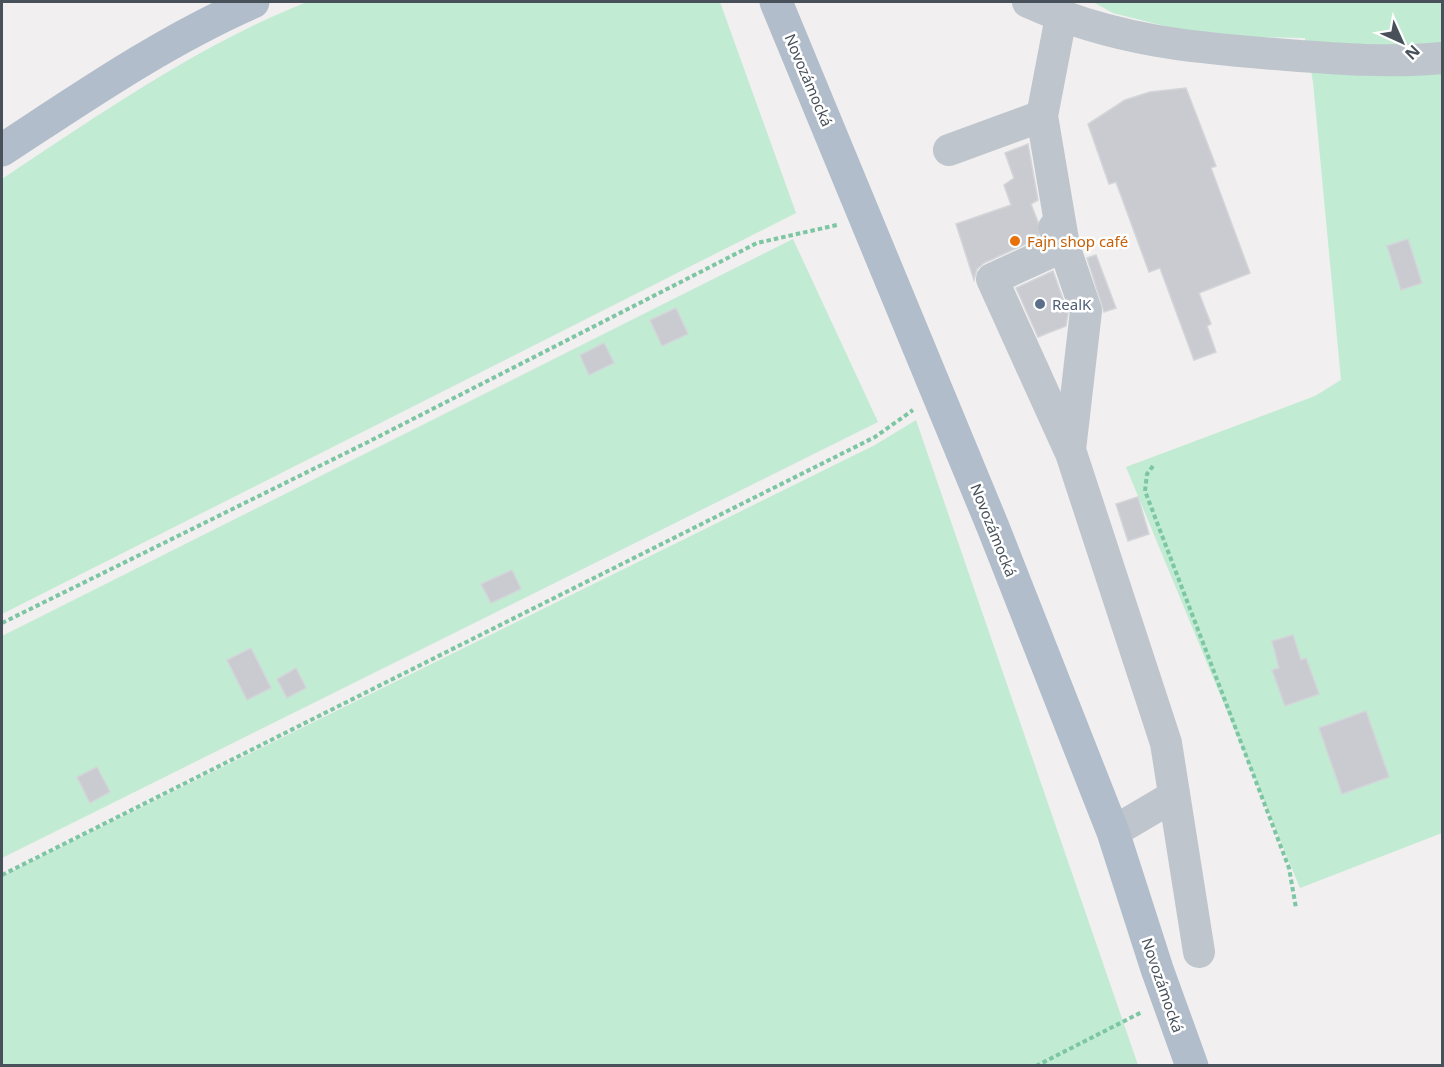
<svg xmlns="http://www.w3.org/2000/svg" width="1444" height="1067" viewBox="0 0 1444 1067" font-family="'Noto Sans',sans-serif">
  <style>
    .green { fill: #c1ebd2 }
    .building { fill: #c9cbd1; stroke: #d3d5d9; stroke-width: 1.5 }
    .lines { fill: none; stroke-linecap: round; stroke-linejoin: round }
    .path { stroke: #7cc6a3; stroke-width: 4; stroke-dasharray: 4.5 3; stroke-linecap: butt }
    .minor { stroke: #bec5cc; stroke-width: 32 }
    .major { stroke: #b1bdcb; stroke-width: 33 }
    .food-dot { fill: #e8710a; stroke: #fff; stroke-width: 2 }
    .service-dot { fill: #5c6f8a; stroke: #fff; stroke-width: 2 }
    .labels { text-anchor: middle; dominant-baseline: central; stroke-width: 5; stroke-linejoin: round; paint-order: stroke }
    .street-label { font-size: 15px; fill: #48515a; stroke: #fff }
    .food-label { font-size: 15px; fill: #c56008; stroke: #fff; text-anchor: start }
    .service-label { font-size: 15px; fill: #4e5e75; stroke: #fff; text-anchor: start }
  </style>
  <rect width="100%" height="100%" fill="#f1efef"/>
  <!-- green -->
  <g class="green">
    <path d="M 307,2 L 720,2 L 796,213 L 2,614 L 2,179 C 99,115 198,45 307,2 Z"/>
    <path d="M 1093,2 L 1442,2 L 1442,833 L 1300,888 L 1126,467 L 1315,396 L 1341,380 L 1313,82 L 1305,38 L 1204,36 L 1113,13 Z"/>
    <path d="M 793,239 L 878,422 L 2,858 L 2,636 Z"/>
    <path d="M 916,420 L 1138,1065 L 2,1065 L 2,876 L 875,445 Z"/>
  </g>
  <!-- building -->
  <g class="building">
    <path d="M 1186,88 L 1216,166 L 1211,168 L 1250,273 L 1199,293 L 1211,324 L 1207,326 L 1216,352 L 1194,360 L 1160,268 L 1149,272 L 1116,182 L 1109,184 L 1088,124 L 1125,100 L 1150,92 Z"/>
    <path d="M 1028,144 L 1038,200 L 1031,204 L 1038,222 L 1039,238 L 984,263 L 977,269 L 974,280 L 956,224 L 1011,205 L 1004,185 L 1014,178 L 1005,153 Z"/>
    <path d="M 1408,239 L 1422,283 L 1401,290 L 1387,246 Z"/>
    <path d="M 1096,255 L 1116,308 L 1104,312 L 1087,258 Z"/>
    <path d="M 1053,271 L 1068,313 L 1066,326 L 1038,337 L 1016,288 Z"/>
    <path d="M 676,308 L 688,334 L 662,346 L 650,320 Z"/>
    <path d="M 604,343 L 614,363 L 589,375 L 580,355 Z"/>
    <path d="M 1138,497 L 1149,534 L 1128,541 L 1116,504 Z"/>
    <path d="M 512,570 L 521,589 L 491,603 L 481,584 Z"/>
    <path d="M 1293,635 L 1301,660 L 1306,658 L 1319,694 L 1285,706 L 1272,670 L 1279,668 L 1272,641 Z"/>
    <path d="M 251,648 L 271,688 L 247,700 L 227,660 Z"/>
    <path d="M 296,668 L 306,688 L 287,698 L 277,679 Z"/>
    <path d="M 1366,711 L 1389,777 L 1342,794 L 1319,728 Z"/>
    <path d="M 97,767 L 110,792 L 90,803 L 77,777 Z"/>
  </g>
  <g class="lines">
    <!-- path -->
    <g class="path">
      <path d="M 1153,466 L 1147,474 L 1145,491 L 1289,868 L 1296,908"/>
      <path d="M 2,623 L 366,443 L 757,243 L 837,225"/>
      <path d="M 2,875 L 875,437 L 913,410"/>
      <path d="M 1036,1066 L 1142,1012"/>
    </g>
    <!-- minor -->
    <g class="minor">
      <path d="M 1028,2 C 1114,41 1194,48 1287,55 C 1339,59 1391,63 1442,58"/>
      <path d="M 1061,17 L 1042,116 L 1064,246 L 1086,311 L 1070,450 L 1166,743 L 1199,952"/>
      <path d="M 949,150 L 1042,116"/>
      <path d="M 1054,228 L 1064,246 L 992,279 L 1069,449"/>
      <path d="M 1113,832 L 1174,796"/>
    </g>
    <!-- major -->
    <g class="major">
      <path d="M 776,2 L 993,527 L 1113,832 L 1157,969 L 1192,1066"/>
      <path d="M 2,150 C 83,97 164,41 253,2"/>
    </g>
  </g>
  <!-- markers -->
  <circle class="food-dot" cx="1015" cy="241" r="6"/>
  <circle class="service-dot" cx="1040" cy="304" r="6"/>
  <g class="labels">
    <!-- street labels -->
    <g class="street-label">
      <text transform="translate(809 80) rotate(67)">Novozámocká</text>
      <text transform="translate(994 530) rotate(68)">Novozámocká</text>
      <text transform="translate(1163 985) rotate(71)">Novozámocká</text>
    </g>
    <!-- food labels -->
    <g class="food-label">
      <text x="1027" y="241">Fajn shop café</text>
    </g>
    <!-- service labels -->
    <g class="service-label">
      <text x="1052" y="304">RealK</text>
    </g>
  </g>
  <!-- border -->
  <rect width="1444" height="1067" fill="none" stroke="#48515a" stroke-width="6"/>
  <!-- north arrow -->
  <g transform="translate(1402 42) rotate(135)" stroke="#ffffff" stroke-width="4.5" paint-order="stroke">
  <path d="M0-4.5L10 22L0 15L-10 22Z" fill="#48515a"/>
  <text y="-9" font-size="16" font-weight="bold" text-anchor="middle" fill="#48515a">N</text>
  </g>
</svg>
